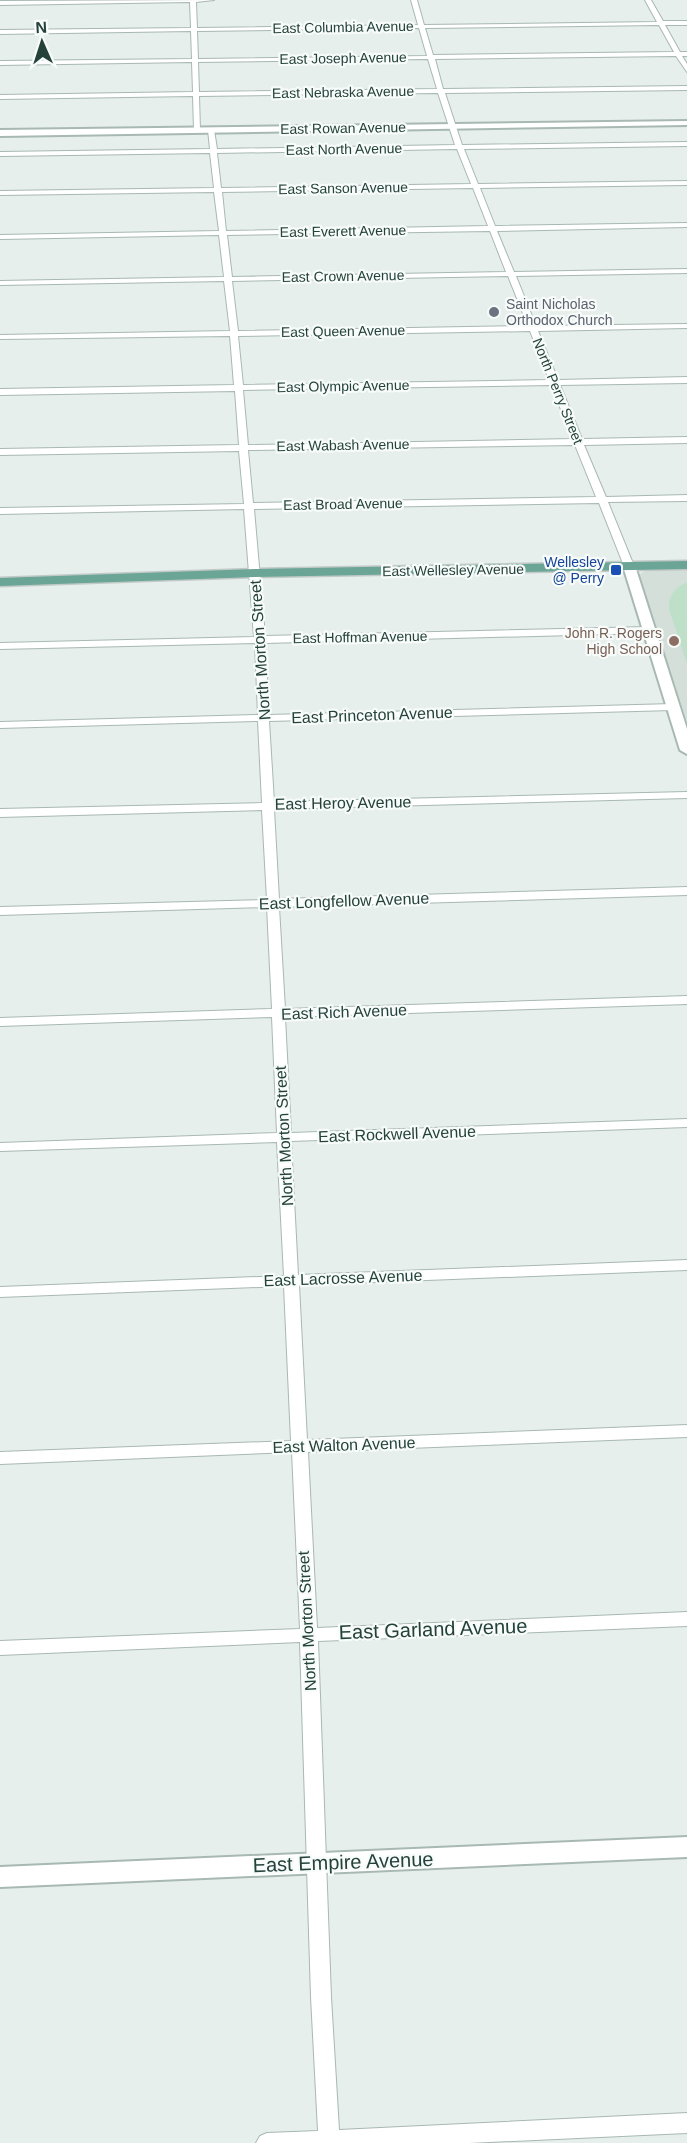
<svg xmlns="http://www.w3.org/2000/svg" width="687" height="2143" viewBox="0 0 687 2143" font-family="Arial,sans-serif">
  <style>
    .built { fill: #d4dfda }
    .green { fill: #bfe0c8 }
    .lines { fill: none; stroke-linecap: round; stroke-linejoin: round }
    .minor-casing { stroke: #a8b8b2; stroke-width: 2 }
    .tertiary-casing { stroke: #a8b8b2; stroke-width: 4 }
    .primary-casing { stroke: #c2cac8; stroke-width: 3 }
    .minor { fill: #fff; fill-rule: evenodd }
    .tertiary { fill: #fff; fill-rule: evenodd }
    .primary { fill: #6aa596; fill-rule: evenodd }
    .worship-dot { fill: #6b7280; stroke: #f7fbf9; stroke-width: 2 }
    .transit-dot { fill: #1a4fb4; stroke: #f7fbf9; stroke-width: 2 }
    .education-dot { fill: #8d6e63; stroke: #f7fbf9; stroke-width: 2 }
    .labels { text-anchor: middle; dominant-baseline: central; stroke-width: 4.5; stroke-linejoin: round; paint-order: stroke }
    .far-street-label { font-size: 14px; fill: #24423a; stroke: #f7fbf9 }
    .far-worship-label { font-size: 14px; fill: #5b616d; stroke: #f7fbf9; text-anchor: start }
    .far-transit-label { font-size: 14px; fill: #164399; stroke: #f7fbf9; text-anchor: end }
    .far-education-label { font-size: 14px; fill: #785e54; stroke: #f7fbf9; text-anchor: end }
    .street-label { font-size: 16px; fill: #24423a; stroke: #f7fbf9 }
    .near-street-label { font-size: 20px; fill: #24423a; stroke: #f7fbf9 }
  </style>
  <rect width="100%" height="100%" fill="#e6efeb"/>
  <!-- built -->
  <path class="built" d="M 687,570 L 687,721 L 638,575 L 645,571 Z"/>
  <!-- green -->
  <path class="green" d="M 687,582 L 687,664 L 669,609 C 668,595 675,588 687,582 Z"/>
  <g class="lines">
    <defs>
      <path id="minor" d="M 214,0 L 196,2 L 197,28 L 418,25 L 411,0 L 417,0 L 424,25 L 657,22 L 645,0 L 651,0 L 663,21 L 687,21 L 687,25 L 665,25 L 680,52 L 687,52 L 687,56 L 682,56 L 687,64 L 687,72 L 676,56 L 435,59 L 443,89 L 687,86 L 687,90 L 445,93 L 462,145 L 687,142 L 687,146 L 464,149 L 478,184 L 687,181 L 687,185 L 480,188 L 495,226 L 687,223 L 687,227 L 497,231 L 514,272 L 687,269 L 687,273 L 516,276 L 536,326 L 687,324 L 687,328 L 538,331 L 558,380 L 687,377 L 687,383 L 560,385 L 582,439 L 687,437 L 687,443 L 584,445 L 606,497 L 687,495 L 687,501 L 608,502 L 634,566 L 633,568 L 629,569 L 624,566 L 599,503 L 254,509 L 265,636 L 649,627 L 654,630 L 649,633 L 265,643 L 269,715 L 673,704 L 678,707 L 673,710 L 269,721 L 274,802 L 687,792 L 687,798 L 274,809 L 279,899 L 687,887 L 687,895 L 279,907 L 285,1009 L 687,996 L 687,1004 L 285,1017 L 291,1133 L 687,1119 L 687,1127 L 291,1141 L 298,1275 L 687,1260 L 687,1270 L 299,1285 L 307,1440 L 687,1425 L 687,1437 L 308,1452 L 317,1628 L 687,1612 L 687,1626 L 318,1641 L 331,1997 L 339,2130 L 687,2113 L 687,2133 L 469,2143 L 256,2143 L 260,2136 L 267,2133 L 318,2131 L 311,1997 L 300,1642 L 0,1655 L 0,1641 L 300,1629 L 292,1452 L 0,1464 L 0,1452 L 291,1441 L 284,1286 L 0,1297 L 0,1287 L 284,1276 L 277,1142 L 0,1151 L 0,1143 L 277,1133 L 272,1017 L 0,1026 L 0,1018 L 272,1009 L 267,907 L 0,915 L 0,907 L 267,900 L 262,810 L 0,817 L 0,809 L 262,803 L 258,721 L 0,728 L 0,722 L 258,715 L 255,643 L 0,649 L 0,643 L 254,637 L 244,509 L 0,514 L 0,508 L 244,504 L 239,451 L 0,455 L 0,449 L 239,445 L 235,391 L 0,395 L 0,389 L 234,385 L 230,336 L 0,339 L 0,335 L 230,331 L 224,281 L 0,285 L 0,281 L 224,277 L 219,235 L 0,239 L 0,235 L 219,231 L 214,192 L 0,195 L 0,191 L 214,188 L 210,153 L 0,156 L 0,152 L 210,149 L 208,130 L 211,128 L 214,130 L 217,149 L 455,145 L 438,93 L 199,96 L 200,130 L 197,132 L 194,130 L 193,96 L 0,99 L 0,95 L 193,92 L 192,62 L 0,65 L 0,61 L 192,59 L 191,31 L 0,34 L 0,30 L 191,28 L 190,2 L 0,5 L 0,1 ZM 659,25 L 674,52 L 433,55 L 425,28 ZM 419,28 L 427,56 L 198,59 L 197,31 ZM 428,59 L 437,89 L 199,92 L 198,62 ZM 457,149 L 471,184 L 221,188 L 217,153 ZM 473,188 L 488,226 L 226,231 L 222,192 ZM 490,231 L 506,272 L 232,277 L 227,235 ZM 508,276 L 528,326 L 238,331 L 232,281 ZM 530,331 L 549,380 L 243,385 L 238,336 ZM 551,385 L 573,439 L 248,445 L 243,390 ZM 575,445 L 596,497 L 253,503 L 248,450 Z"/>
      <g id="tertiary">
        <path d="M 687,121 L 687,125 L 0,136 L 0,130 Z"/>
        <path d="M 629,562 L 635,566 L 687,729 L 687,754 L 680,750 L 623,566 Z"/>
        <path d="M 687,1837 L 687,1857 L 0,1887 L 0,1867 Z"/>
      </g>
      <path id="primary" d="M 687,561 L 687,569 L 255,577 L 0,586 L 0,578 L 255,569 Z"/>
    </defs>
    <!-- minor casing -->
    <use href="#minor" class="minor-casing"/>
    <!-- tertiary casing -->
    <use href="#tertiary" class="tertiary-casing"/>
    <!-- primary casing -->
    <use href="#primary" class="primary-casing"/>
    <!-- minor -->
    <use href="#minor" class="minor"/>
    <!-- tertiary -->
    <use href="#tertiary" class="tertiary"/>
    <!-- primary -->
    <use href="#primary" class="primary"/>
  </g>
  <!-- markers -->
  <circle class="worship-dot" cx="494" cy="312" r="6"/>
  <rect class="transit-dot" x="610" y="564" width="12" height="12" rx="3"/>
  <circle class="education-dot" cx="674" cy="641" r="6"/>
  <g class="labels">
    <!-- far-street labels -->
    <g class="far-street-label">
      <text transform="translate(343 27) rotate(-1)">East Columbia Avenue</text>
      <text transform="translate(343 58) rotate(-1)">East Joseph Avenue</text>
      <text transform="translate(343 92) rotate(-1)">East Nebraska Avenue</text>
      <text transform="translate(343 128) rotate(-1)">East Rowan Avenue</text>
      <text transform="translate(344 149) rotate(-1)">East North Avenue</text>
      <text transform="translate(343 188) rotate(-1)">East Sanson Avenue</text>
      <text transform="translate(343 231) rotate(-1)">East Everett Avenue</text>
      <text transform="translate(343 276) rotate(-1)">East Crown Avenue</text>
      <text transform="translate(343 331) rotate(-1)">East Queen Avenue</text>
      <text transform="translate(343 386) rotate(-1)">East Olympic Avenue</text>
      <text transform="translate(558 391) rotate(68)">North Perry Street</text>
      <text transform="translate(343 445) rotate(-1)">East Wabash Avenue</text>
      <text transform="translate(343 504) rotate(-1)">East Broad Avenue</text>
      <text transform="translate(453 570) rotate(-1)">East Wellesley Avenue</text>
      <text transform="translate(360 637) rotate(-1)">East Hoffman Avenue</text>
    </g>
    <!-- far-worship labels -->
    <g class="far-worship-label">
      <text x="506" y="304">Saint Nicholas<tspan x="506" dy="16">Orthodox Church</tspan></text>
    </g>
    <!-- far-transit labels -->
    <g class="far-transit-label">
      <text x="604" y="562">Wellesley<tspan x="604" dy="16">@ Perry</tspan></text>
    </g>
    <!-- far-education labels -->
    <g class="far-education-label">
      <text x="662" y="633">John R. Rogers<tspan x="662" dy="16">High School</tspan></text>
    </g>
    <!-- street labels -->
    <g class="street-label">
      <text transform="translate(260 650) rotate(-94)">North Morton Street</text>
      <text transform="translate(372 715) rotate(-2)">East Princeton Avenue</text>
      <text transform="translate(343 803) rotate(-1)">East Heroy Avenue</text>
      <text transform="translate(344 901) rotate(-2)">East Longfellow Avenue</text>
      <text transform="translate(344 1012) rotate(-2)">East Rich Avenue</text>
      <text transform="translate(397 1134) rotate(-2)">East Rockwell Avenue</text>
      <text transform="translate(284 1136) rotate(-93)">North Morton Street</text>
      <text transform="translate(343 1278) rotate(-2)">East Lacrosse Avenue</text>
      <text transform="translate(344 1445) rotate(-2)">East Walton Avenue</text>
      <text transform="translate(307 1621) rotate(-93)">North Morton Street</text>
    </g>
    <!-- near-street labels -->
    <g class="near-street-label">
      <text transform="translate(433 1629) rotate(-2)">East Garland Avenue</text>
      <text transform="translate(343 1862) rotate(-2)">East Empire Avenue</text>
    </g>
  </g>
  <!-- north arrow -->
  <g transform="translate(42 42) rotate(357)" stroke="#f7fbf9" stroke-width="4.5" paint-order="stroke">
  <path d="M0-4.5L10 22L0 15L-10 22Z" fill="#24423a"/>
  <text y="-9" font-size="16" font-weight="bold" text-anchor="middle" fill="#24423a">N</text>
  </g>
</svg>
